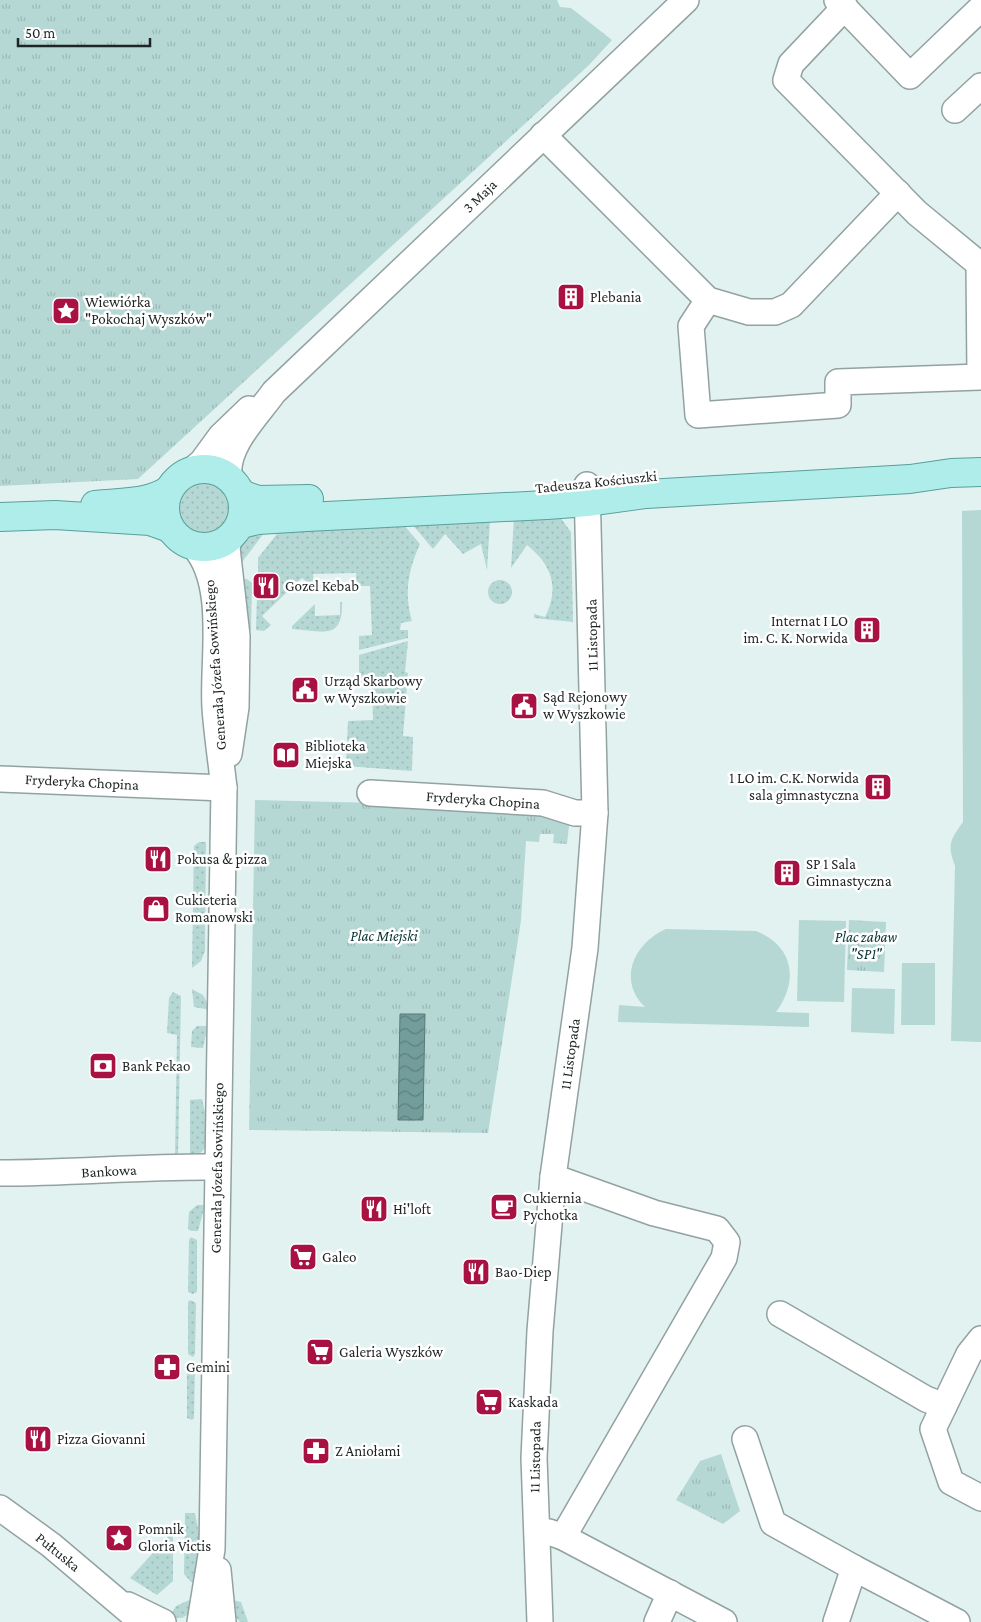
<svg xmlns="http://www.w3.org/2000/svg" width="981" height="1622" viewBox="0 0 981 1622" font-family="'Crimson Pro',serif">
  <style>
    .grass { fill: url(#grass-dots) }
    .park { fill: url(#park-tufts) }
    .pitch { fill: #b5d8d5 }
    .water { fill: url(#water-waves); stroke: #597977 }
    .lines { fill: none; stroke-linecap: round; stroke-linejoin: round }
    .minor-casing { stroke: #92a2a1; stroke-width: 28 }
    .major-casing { stroke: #599f9b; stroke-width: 30 }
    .minor { stroke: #fff; stroke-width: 25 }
    .major { stroke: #aeede9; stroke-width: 28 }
    .labels { text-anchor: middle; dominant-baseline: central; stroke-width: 5; stroke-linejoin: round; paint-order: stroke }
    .street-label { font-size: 15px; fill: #1f2524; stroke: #fff }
    .poi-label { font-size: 15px; fill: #1f2524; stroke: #fff; text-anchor: start }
    .park-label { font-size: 15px; font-style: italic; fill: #063231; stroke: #fff }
  </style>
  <defs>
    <pattern id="grass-dots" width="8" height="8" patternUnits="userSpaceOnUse" patternTransform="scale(1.25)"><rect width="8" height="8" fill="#b5d8d5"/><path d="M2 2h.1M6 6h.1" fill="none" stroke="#9bb9b7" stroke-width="1.8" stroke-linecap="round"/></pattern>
    <pattern id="park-tufts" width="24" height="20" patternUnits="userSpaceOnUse" patternTransform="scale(1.25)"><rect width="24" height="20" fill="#b5d8d5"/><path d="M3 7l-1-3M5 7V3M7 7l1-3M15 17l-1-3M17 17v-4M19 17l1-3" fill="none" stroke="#9bb9b7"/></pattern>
    <pattern id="water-waves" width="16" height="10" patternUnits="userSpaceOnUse" patternTransform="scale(1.25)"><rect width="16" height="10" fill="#729d9a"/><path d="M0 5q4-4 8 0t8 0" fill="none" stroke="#5d807d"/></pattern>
  </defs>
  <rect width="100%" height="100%" fill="#e1f2f1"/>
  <!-- grass -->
  <g class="grass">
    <circle cx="204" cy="509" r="27"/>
    <path d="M 560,517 L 571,532 L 573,622 L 534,618 L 534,614 L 545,617 C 560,588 552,565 527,545 L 511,568 L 514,518 Z"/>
    <path d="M 490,520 L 487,570 L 481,544 L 463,554 L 445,534 L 433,549 L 411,523 Z"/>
    <path d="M 403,524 L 420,544 C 408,571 404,592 412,621 L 401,623 L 400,630 L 408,630 L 408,638 L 359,650 L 359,636 L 372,635 L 370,586 L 357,586 L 356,573 L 313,574 L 314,588 L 302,578 L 262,616 L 271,625 L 264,631 L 256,630 L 257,595 L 271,595 L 271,580 L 258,579 L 258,558 L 280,530 Z"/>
    <path d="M 268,528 L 242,562 L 235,563 C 237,538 242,532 268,528 Z"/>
    <path d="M 243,579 L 247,579 L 252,583 L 251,630 L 245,630 Z"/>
    <circle cx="500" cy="592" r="12"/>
    <path d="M 340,602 L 342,602 C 343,641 323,631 292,629 L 292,626 L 315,604 L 315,616 L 340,615 Z"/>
    <path d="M 408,641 L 405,672 L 408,673 L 403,736 L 413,737 L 412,771 L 346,766 L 348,721 L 373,720 L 372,684 L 359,684 L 359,655 Z"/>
    <path d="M 199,842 L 206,842 L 205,951 L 201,961 L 192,968 L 194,846 Z"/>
    <path d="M 192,989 L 203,995 L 211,1010 L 194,1007 Z"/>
    <path d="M 173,992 L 181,996 L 178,1157 L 175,1157 L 177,1035 L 167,1033 L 169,998 Z"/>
    <path d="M 197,1026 L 208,1026 L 203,1048 L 191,1047 L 192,1031 Z"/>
    <path d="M 202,1099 C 206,1119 218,1151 190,1158 L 190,1100 Z"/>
    <path d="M 197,1205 L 205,1205 L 198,1231 L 191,1231 L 188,1229 L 189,1212 Z"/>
    <path d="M 191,1237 L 197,1240 L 197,1292 L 193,1294 L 188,1292 L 189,1240 Z"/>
    <path d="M 190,1300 L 196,1303 L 195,1354 L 193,1357 L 188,1354 L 188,1302 Z"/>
    <path d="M 189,1362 L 195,1365 L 194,1418 L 192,1420 L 187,1418 L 187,1364 Z"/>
    <path d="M 185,1513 L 195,1513 L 201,1544 L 200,1582 L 191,1582 L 184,1574 Z"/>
    <path d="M 173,1531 L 173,1581 L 157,1595 L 130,1578 Z"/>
    <path d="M 194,1598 L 194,1611 L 182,1618 L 169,1617 L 176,1606 Z"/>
    <path d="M 229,1599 L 241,1602 L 248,1622 L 240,1622 L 234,1615 Z"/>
  </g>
  <!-- park -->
  <g class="park">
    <path d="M 0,0 L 557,0 L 560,7 L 571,8 L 612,40 L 589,65 L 138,479 L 0,486 Z"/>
    <path d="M 255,800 L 500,806 L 570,817 L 567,844 L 553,843 L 554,834 L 540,834 L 539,842 L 526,841 L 521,920 L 488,1133 L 249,1130 Z"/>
    <path d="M 849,920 L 886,922 L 884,972 L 847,970 Z"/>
    <path d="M 721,1454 L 740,1511 L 723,1524 L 676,1500 L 700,1461 Z"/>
  </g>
  <!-- pitch -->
  <g class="pitch">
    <path d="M 0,88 L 10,102 L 0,109 Z"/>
    <path d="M 981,510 L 981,1042 L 951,1041 L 955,866 C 947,845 950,840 963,822 L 962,511 Z"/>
    <path d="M 799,920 L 846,921 L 844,1002 L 797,1001 Z"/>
    <path d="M 666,929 L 756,931 C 794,946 799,981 776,1012 L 809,1013 L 809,1027 L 618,1022 L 619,1005 L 645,1007 C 617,980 634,943 666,929 Z"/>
    <path d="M 902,963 L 935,963 L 935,1025 L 901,1025 Z"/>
    <path d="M 852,988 L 895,989 L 894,1034 L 851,1032 Z"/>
  </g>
  <!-- water -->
  <path class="water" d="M 400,1014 L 425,1014 L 423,1120 L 398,1120 Z"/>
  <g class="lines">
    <defs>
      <g id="minor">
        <path d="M 837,0 L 910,76 L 981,8"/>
        <path d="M 955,110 L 981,86"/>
        <path d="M 543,135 L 708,300 L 749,312 L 775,312 L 791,305 L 898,193"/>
        <path d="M 708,300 L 691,326 L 698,415 L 838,405 L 838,382 L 980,377 L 979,264 L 917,213 L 786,80 L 791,64 L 845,7"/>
        <path d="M 191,471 L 202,462 L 221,436 L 249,409"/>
        <path d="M 229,477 C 225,446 257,416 274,392 L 686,0"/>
        <path d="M 229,540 L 227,548 L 237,636 L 236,707 L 229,754"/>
        <path d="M 194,546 C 228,585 212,660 215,708 C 217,735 221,761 224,788 L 212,1549 L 200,1622"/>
        <path d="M 0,779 L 224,788"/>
        <path d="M 370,793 L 543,803 L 575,813 L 595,813"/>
        <path d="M 0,1173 C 73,1173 145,1166 217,1167"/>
        <path d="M 553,1177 L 654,1213 L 717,1229 L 727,1242 L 724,1258 L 563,1537"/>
        <path d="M 780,1314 L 926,1399 L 944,1406"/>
        <path d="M 981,1339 L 969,1354 L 933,1429 L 951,1482 L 981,1498"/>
        <path d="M 745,1439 L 773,1523 L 854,1568"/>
        <path d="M 0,1508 L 51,1545 L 142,1622"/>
        <path d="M 549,1532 L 563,1537 L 724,1622"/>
        <path d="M 218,1570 L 223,1622"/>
        <path d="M 128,1605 L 163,1622"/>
        <path d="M 540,1622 L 534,1458 L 540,1331 L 553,1177 L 585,948 L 595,813 L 587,485"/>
        <path d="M 657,1622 L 670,1593"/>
        <path d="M 836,1622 L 854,1568 L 957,1622"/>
      </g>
      <g id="major">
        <circle cx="204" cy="508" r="39"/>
        <path d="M 241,494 L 258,500 L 309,499"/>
        <path d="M 95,505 C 120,502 148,504 169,490"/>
        <path d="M 0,517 L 55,515 L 150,521 L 170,528"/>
        <path d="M 241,524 L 258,520 L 307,517 L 547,505 L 588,502 L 646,494 L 910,479 L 951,473 L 981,472"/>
      </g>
    </defs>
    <!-- minor casing -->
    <use href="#minor" class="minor-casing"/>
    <!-- major casing -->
    <use href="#major" class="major-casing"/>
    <!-- minor -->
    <use href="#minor" class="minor"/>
    <!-- major -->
    <use href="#major" class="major"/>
  </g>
  <!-- icons -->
  <defs>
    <symbol id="building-square" viewBox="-11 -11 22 22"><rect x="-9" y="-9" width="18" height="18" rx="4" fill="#a81243" stroke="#fff"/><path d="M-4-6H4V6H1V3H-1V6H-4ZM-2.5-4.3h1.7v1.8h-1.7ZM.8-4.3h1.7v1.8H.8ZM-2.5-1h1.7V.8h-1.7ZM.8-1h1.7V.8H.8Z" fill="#fff"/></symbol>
    <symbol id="sight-square" viewBox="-11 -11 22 22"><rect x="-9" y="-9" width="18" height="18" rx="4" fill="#a81243" stroke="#fff"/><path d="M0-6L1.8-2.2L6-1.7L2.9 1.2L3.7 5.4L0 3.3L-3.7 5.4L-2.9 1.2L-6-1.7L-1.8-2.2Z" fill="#fff"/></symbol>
    <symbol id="restaurant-square" viewBox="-11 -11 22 22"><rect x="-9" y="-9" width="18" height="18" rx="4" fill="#a81243" stroke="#fff"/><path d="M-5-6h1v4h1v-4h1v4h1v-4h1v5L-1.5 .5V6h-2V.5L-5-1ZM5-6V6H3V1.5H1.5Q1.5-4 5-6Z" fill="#fff"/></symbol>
    <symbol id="civic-square" viewBox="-11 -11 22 22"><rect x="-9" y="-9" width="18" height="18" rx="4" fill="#a81243" stroke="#fff"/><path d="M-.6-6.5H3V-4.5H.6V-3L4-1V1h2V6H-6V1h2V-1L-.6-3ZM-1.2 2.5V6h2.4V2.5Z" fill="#fff"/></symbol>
    <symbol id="library-square" viewBox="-11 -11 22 22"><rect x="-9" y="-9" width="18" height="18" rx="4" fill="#a81243" stroke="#fff"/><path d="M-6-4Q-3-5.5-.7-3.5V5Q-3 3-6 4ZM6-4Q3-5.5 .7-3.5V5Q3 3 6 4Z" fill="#fff"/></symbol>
    <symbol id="shop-square" viewBox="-11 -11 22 22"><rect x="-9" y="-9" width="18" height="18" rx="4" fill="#a81243" stroke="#fff"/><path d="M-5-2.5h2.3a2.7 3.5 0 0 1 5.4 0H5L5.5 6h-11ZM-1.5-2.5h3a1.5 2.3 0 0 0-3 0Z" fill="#fff"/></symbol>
    <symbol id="bank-square" viewBox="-11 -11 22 22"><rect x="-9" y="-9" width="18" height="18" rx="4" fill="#a81243" stroke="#fff"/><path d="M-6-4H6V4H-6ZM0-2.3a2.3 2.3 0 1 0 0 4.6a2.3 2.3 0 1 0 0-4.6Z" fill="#fff"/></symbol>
    <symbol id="cafe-square" viewBox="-11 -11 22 22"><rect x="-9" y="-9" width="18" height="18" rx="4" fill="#a81243" stroke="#fff"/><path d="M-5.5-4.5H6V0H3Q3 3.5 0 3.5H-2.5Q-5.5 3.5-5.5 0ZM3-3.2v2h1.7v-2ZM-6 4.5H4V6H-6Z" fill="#fff"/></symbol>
    <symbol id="supermarket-square" viewBox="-11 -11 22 22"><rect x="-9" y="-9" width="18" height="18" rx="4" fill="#a81243" stroke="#fff"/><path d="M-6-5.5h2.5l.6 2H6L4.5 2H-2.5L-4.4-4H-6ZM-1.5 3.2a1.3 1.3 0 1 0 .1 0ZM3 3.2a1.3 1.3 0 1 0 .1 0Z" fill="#fff"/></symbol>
    <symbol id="pharmacy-square" viewBox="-11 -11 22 22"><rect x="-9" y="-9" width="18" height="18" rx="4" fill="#a81243" stroke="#fff"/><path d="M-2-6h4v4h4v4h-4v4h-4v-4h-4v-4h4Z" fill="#fff"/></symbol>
  </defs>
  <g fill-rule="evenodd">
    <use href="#building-square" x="555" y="281" width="32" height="32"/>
    <use href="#sight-square" x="50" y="295" width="32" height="32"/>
    <use href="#restaurant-square" x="250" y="570" width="32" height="32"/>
    <use href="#building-square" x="851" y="614" width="32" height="32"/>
    <use href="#civic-square" x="289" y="674" width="32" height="32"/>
    <use href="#civic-square" x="508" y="690" width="32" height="32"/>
    <use href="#library-square" x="270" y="739" width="32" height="32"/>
    <use href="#building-square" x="862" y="771" width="32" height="32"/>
    <use href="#restaurant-square" x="142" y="843" width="32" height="32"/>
    <use href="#building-square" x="771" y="857" width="32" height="32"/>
    <use href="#shop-square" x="140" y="893" width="32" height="32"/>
    <use href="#bank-square" x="87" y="1050" width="32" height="32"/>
    <use href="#cafe-square" x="488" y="1191" width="32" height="32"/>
    <use href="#restaurant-square" x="358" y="1193" width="32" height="32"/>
    <use href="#supermarket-square" x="287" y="1241" width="32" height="32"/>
    <use href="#restaurant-square" x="460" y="1256" width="32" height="32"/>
    <use href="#supermarket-square" x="304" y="1336" width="32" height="32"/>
    <use href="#pharmacy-square" x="151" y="1351" width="32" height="32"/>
    <use href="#supermarket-square" x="473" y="1386" width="32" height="32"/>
    <use href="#restaurant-square" x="22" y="1423" width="32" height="32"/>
    <use href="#pharmacy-square" x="300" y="1435" width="32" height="32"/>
    <use href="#sight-square" x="103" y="1522" width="32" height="32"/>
  </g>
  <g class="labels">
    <!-- street labels -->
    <g class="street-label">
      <text transform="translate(480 196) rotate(-44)">3 Maja</text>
      <text transform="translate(596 482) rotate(-6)">Tadeusza Kościuszki</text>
      <text transform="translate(592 635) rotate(-91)">11 Listopada</text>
      <text transform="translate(215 665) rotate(-94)">Generała Józefa Sowińskiego</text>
      <text transform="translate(82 782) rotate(3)">Fryderyka Chopina</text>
      <text transform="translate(483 800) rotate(4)">Fryderyka Chopina</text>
      <text transform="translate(570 1054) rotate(-82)">11 Listopada</text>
      <text transform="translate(217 1168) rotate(-89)">Generała Józefa Sowińskiego</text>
      <text transform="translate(109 1171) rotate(-3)">Bankowa</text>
      <text transform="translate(535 1457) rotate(-89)">11 Listopada</text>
      <text transform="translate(58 1552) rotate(39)">Pułtuska</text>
    </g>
    <!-- poi labels -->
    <g class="poi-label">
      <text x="590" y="297">Plebania</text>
      <text x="85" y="302">Wiewiórka<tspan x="85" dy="17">"Pokochaj Wyszków"</tspan></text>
      <text x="285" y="586">Gozel Kebab</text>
      <text x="848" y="621" text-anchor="end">Internat I LO<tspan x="848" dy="17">im. C. K. Norwida</tspan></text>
      <text x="324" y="681">Urząd Skarbowy<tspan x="324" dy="17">w Wyszkowie</tspan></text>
      <text x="543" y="697">Sąd Rejonowy<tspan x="543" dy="17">w Wyszkowie</tspan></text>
      <text x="305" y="746">Biblioteka<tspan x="305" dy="17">Miejska</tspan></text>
      <text x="859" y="778" text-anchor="end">1 LO im. C.K. Norwida<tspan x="859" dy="17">sala gimnastyczna</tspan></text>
      <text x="177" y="859">Pokusa &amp; pizza</text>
      <text x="806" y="864">SP 1 Sala<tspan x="806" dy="17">Gimnastyczna</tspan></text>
      <text x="175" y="900">Cukieteria<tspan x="175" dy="17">Romanowski</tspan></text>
      <text x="122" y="1066">Bank Pekao</text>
      <text x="523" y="1198">Cukiernia<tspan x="523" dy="17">Pychotka</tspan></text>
      <text x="393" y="1209">Hi'loft</text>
      <text x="322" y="1257">Galeo</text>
      <text x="495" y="1272">Bao-Diep</text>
      <text x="339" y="1352">Galeria Wyszków</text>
      <text x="186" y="1367">Gemini</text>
      <text x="508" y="1402">Kaskada</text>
      <text x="57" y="1439">Pizza Giovanni</text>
      <text x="335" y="1451">Z Aniołami</text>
      <text x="138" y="1529">Pomnik<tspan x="138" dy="17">Gloria Victis</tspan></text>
    </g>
    <!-- park labels -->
    <g class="park-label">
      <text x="384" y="936">Plac Miejski</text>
      <text x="866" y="937">Plac zabaw<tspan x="866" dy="17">"SP1"</tspan></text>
    </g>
  </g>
  <!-- scale -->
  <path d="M18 38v8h132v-8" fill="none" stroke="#1f2524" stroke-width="2.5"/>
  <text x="25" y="38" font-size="15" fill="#1f2524" stroke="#ffffff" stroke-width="4" paint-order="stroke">50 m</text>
</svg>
